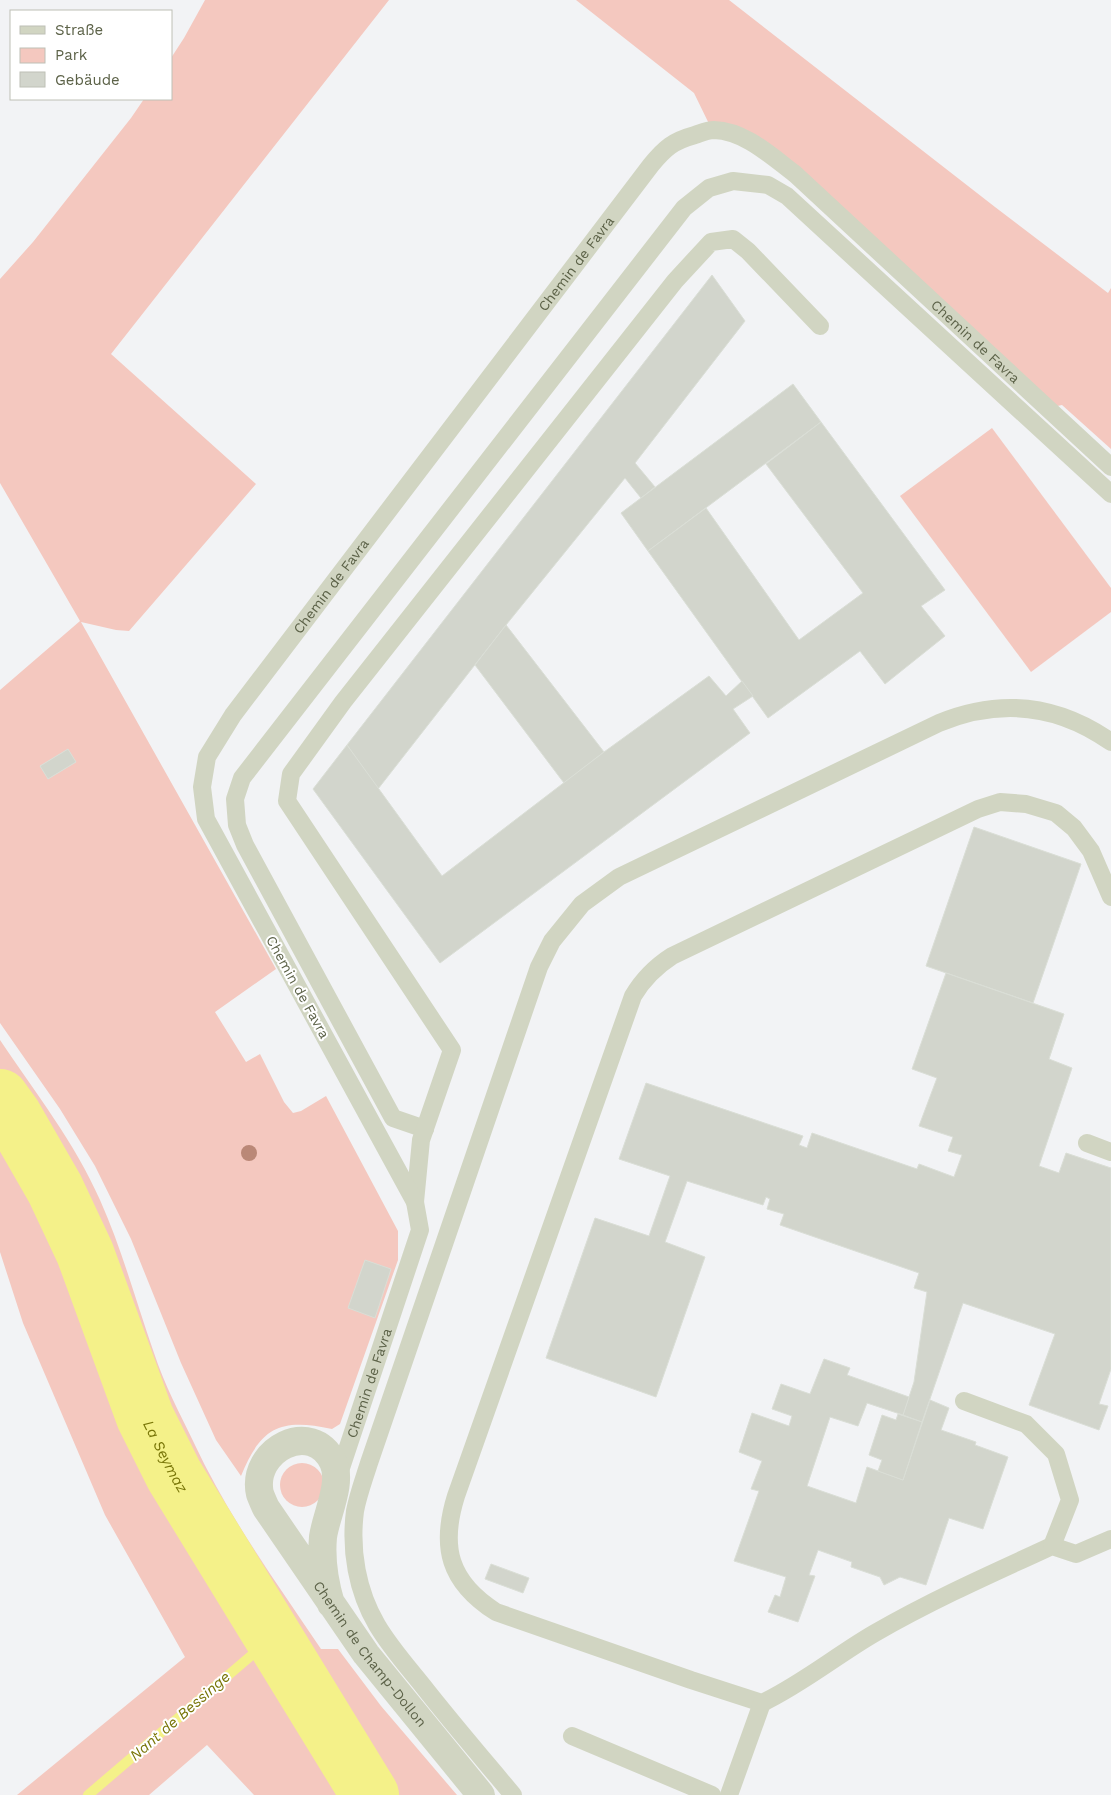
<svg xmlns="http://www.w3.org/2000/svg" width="1111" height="1795" viewBox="0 0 1111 1795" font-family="'Work Sans',sans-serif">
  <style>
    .green { fill: #f4c8bf; fill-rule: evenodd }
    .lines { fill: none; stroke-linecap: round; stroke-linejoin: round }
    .stream { stroke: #f4f189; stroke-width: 10 }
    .river { stroke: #f4f189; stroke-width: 58 }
    .building { fill: #d2d5cc; stroke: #daded6 }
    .service { stroke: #d1d5c2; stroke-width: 18 }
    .minor { stroke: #d1d5c2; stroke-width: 28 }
    .tree { fill: #ba8877 }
    .labels { text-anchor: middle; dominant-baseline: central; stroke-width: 4; stroke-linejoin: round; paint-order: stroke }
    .street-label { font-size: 14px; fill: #5c6248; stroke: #fff }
    .water-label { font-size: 15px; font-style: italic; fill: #787507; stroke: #fff }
  </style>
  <rect width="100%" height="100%" fill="#f2f3f5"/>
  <!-- green -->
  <g class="green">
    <path d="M 205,0 L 389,0 L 111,354 L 256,484 L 129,631 L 116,630 L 81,622 L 276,969 L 215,1012 L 246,1062 L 260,1054 L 284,1102 L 293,1113 L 301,1111 L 326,1096 L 398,1231 L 398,1260 L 340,1424 L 332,1429 C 280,1418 261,1427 241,1476 L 216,1440 L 181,1363 L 131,1239 L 95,1166 L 60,1109 L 0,1023 L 0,690 L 80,621 L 0,483 L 0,279 L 33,242 L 131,118 L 144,99 L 171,99 L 171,58 L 184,38 ZM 68,749 L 76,762 L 48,779 L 40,766 Z"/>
    <path d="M 576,0 L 729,0 L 995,207 L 1108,293 L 1111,288 L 1111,449 L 1062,405 L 1048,408 L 795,174 L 712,130 L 694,93 Z"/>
    <path d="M 992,428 L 1111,588 L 1111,612 L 1031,672 L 900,496 Z"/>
    <path d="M 0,1040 C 35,1092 75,1143 100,1200 C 122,1249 136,1302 154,1353 C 164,1384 180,1414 194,1443 C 228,1516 276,1582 321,1649 L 338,1649 L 381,1706 L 457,1795 L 254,1795 L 207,1745 L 149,1795 L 17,1795 L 185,1657 L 105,1515 L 23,1323 L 0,1252 Z"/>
    <circle cx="302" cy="1485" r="22"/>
  </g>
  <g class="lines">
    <!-- stream -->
    <path class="stream" d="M 88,1795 L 273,1637"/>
    <!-- river -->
    <path class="river" id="s1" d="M 0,1098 L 13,1116 L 55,1189 L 85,1253 L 145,1417 L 174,1475 L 370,1795"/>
  </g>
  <!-- building -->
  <g class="building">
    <path d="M 712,275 L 745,321 L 635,463 L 655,487 L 641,498 L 625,478 L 506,625 L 378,789 L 347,745 Z"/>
    <path d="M 793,384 L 821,422 L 648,551 L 621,513 Z"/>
    <path d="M 821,422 L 945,590 L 921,606 L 945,636 L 885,684 L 860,651 L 768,718 L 648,551 L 706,508 L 799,640 L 863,593 L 766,464 Z"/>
    <path d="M 506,625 L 604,752 L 564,783 L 475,665 Z"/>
    <path d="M 709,676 L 726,696 L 742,681 L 753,696 L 733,709 L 750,733 L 440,963 L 313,789 L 347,745 L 442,876 L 604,752 Z"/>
    <path d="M 68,749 L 76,762 L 48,779 L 40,766 Z"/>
    <path d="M 974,827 L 1081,864 L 1033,1003 L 926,966 Z"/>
    <path d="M 946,973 L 1064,1014 L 1049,1059 L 1072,1068 L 1039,1166 L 1059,1173 L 1066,1153 L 1111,1168 L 1111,1369 L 1099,1404 L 1108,1406 L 1099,1430 L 1029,1405 L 1055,1334 L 963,1303 L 922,1422 L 903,1415 L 914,1382 L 927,1292 L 914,1288 L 919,1273 L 780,1225 L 784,1214 L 767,1209 L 770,1199 L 766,1197 L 763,1205 L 687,1181 L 665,1242 L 705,1257 L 656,1397 L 546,1358 L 595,1218 L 649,1236 L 670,1176 L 619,1159 L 646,1083 L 803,1136 L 799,1145 L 807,1148 L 812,1133 L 917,1169 L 919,1164 L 954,1177 L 962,1155 L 948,1151 L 953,1137 L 919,1126 L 937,1078 L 912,1069 Z"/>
    <path d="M 365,1260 L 391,1269 L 375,1318 L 348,1308 Z"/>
    <path d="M 824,1359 L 850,1368 L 847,1375 L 909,1397 L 903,1415 L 867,1403 L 858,1426 L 830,1417 L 807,1486 L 856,1503 L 867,1467 L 903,1480 L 930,1400 L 949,1408 L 941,1430 L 976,1442 L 975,1445 L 1008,1457 L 983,1529 L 949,1518 L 926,1585 L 900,1577 L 884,1585 L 880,1577 L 851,1567 L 852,1562 L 818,1550 L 809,1575 L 815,1576 L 798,1622 L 768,1612 L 775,1595 L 780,1597 L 786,1577 L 734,1561 L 759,1491 L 751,1489 L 762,1461 L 739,1452 L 752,1413 L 789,1426 L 792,1416 L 772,1409 L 781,1384 L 810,1394 Z"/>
    <path d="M 898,1414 L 922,1422 L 903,1480 L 878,1471 L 882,1460 L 869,1455 L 882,1415 L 896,1420 Z"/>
    <path d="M 491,1564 L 529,1578 L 523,1593 L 485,1579 Z"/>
  </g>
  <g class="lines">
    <!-- service -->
    <g class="service">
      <path d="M 1111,897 L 1091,851 L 1074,828 L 1056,813 L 1026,804 L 1000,802 L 978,809 L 672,956 C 655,967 643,979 633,996 L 456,1496 C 440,1547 449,1582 496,1612 L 691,1680 L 762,1703 C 802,1684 837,1655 875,1633 C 932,1600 993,1573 1052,1546 L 1076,1554 L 1111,1539"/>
      <path d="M 425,1129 L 393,1118 L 245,845 L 237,825 L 235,799 L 242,778 L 684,208 L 709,188 L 733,181 L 768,185 L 787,196 L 1111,494"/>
      <path d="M 1087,1143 L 1111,1152"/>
      <path d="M 415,1202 L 421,1140 L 452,1050 L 287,801 L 291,774 L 343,702 L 675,281 L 711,242 L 733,239 L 748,251 L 820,326"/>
      <path d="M 964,1401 L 1026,1424 L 1056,1454 L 1070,1500 L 1052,1546"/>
      <path id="s2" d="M 338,1477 L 420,1230 L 415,1202 L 206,819 L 202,787 L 207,757 L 233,715 L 651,165 C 665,148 673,141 695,135 C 701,133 707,130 714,130 C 745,131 771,156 795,174 L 1111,467"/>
      <path d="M 572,1736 L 712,1795"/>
      <path d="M 513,1795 C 483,1759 452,1723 423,1686 C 407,1666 390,1647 377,1625 C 357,1591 350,1550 355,1511 C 358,1495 364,1479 369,1463 L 539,967 L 552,941 L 582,904 L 619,877 L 939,723 C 1000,698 1057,704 1111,742"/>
      <path d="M 729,1795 L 762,1703"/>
    </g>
    <!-- minor -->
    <path class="minor" id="s3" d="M 331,1604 C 324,1581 321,1560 323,1537 C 326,1515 343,1483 333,1462 C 312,1418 250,1450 260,1494 C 262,1499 264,1504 266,1508 L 366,1654 L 481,1795"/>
  </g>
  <!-- trees -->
  <circle class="tree" cx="249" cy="1153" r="8"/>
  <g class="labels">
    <!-- street labels -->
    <g class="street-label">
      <text stroke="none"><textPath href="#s2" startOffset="1404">Chemin de Favra</textPath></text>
      <text stroke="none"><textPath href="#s2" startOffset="1942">Chemin de Favra</textPath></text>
      <text stroke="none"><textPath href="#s2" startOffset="999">Chemin de Favra</textPath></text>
      <text transform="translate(298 987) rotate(61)">Chemin de Favra</text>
      <text stroke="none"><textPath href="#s2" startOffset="99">Chemin de Favra</textPath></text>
      <text stroke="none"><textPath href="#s3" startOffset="456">Chemin de Champ-Dollon</textPath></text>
    </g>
    <!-- water labels -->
    <g class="water-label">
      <text stroke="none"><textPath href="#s1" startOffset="396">La Seymaz</textPath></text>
      <text transform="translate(180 1716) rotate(-41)">Nant de Bessinge</text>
    </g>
  </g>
  <!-- legend -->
  <rect x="10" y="10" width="162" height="90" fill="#ffffff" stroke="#bec0b6"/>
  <rect x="20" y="26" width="25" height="8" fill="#d1d5c2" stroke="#bec0b6"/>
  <text x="55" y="35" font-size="15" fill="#5c6248">Straße</text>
  <rect x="20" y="48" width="25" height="15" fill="#f4c8bf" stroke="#bec0b6"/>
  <text x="55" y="60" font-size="15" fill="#5c6248">Park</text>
  <rect x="20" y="72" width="25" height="15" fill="#d2d5cc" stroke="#bec0b6"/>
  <text x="55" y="85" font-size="15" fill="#5c6248">Gebäude</text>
</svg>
